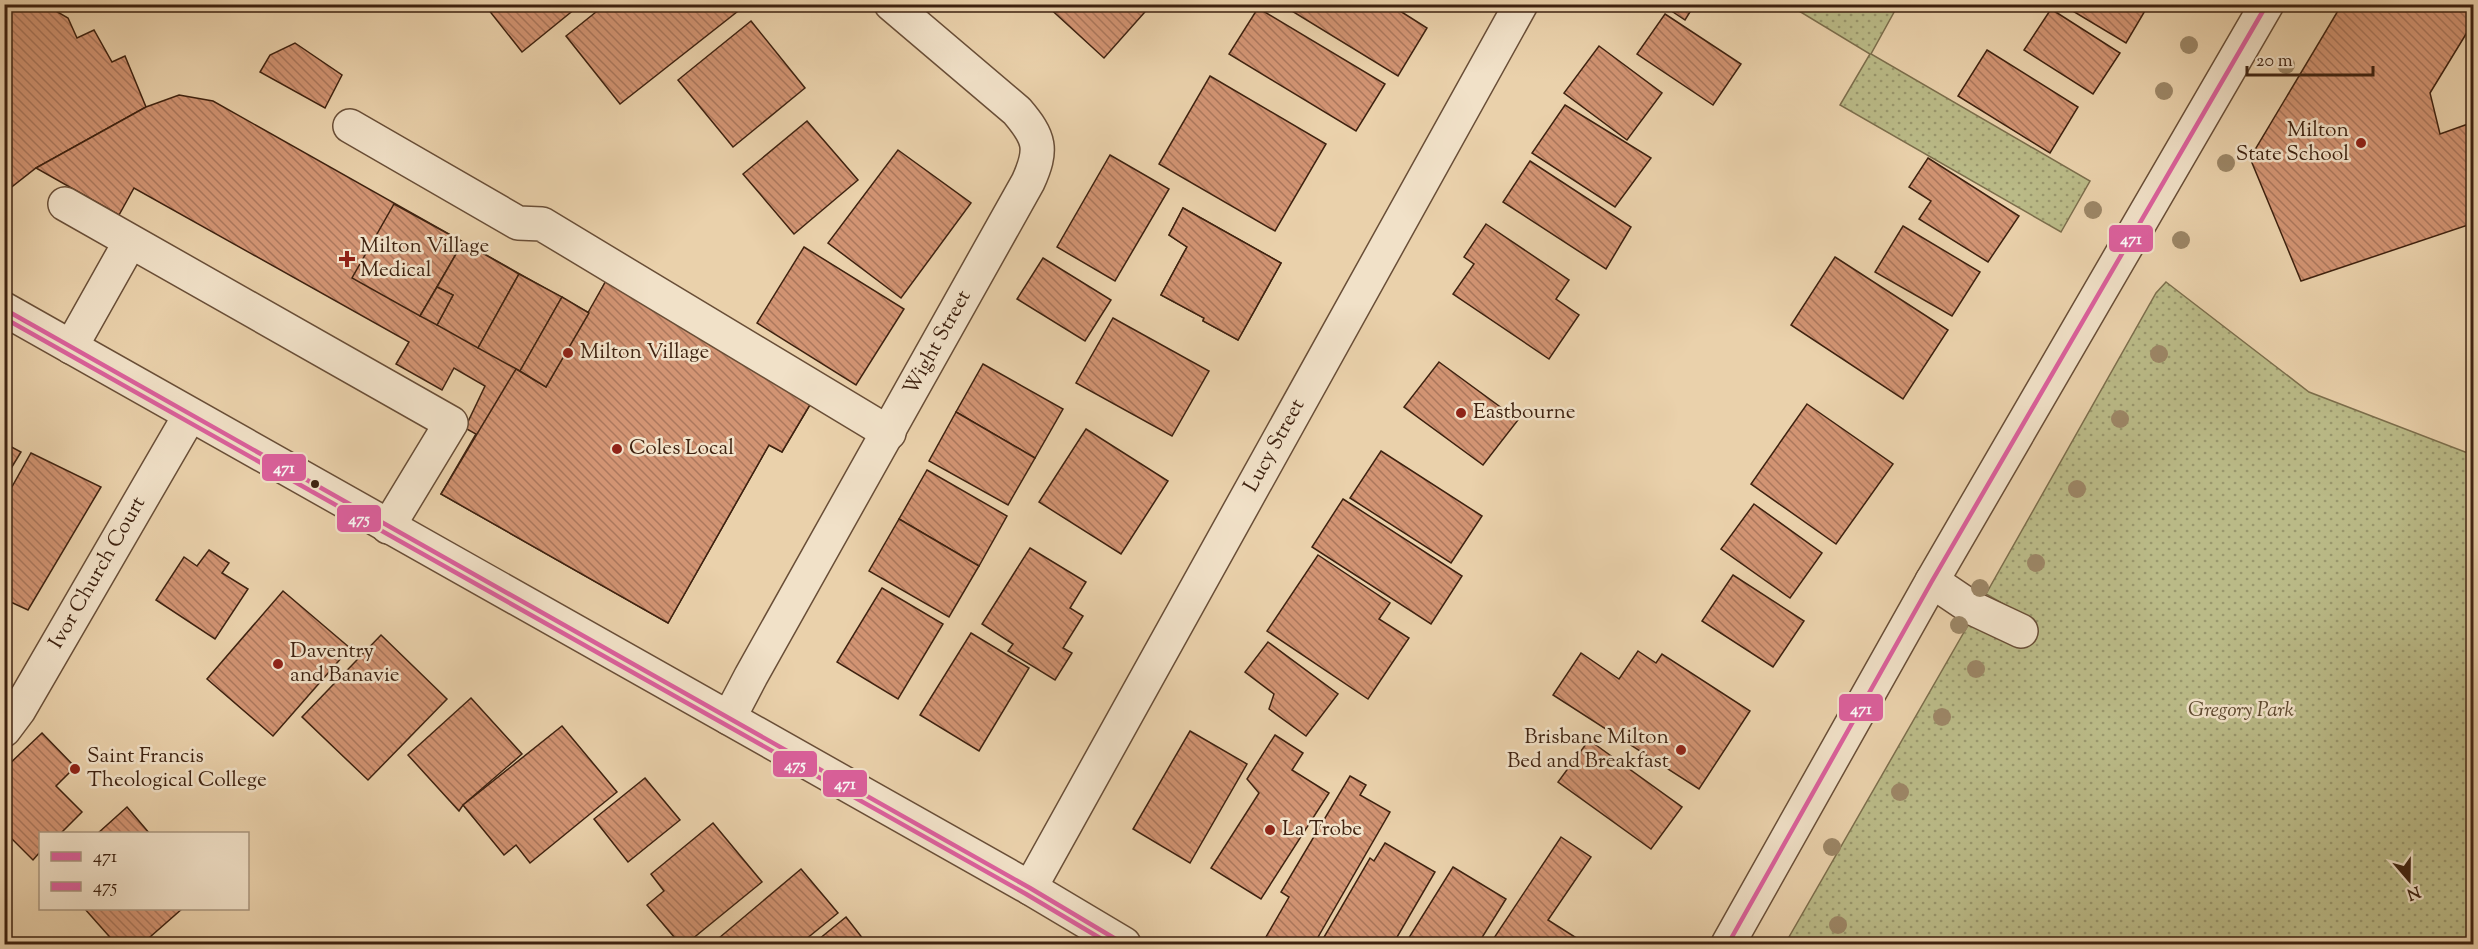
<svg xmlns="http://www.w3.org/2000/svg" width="2478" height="949" viewBox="0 0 2478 949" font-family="'Sorts Mill Goudy',serif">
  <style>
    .park { fill: url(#park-dots); stroke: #7c6e4c; stroke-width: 1.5 }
    .building { fill: url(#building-back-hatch); stroke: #3e2210; stroke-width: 1.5 }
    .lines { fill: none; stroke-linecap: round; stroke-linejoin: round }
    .minor-casing { stroke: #694e37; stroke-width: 36 }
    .minor { stroke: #f1e1c8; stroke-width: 33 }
    .bus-1-casing { stroke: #f1e1c8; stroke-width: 9 }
    .bus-2-casing { stroke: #f1e1c8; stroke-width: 9 }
    .bus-1 { stroke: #dc609d; stroke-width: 4.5 }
    .bus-2 { stroke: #dc609d; stroke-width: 4.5 }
    .tree { fill: #9c8666 }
    .poi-dot { fill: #8f2418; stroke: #f1e1c8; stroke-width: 2 }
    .bus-dot { fill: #3e2210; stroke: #f1e1c8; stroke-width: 2 }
    .labels { text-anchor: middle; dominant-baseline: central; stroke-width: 5; stroke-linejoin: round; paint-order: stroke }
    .poi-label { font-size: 21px; fill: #3e2210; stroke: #f1e1c8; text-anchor: start }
    .street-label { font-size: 21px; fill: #3e2210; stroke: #f1e1c8 }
    .park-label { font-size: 21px; font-style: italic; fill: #5d482e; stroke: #f1e1c8 }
    .line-badge { stroke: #f1e1c8; stroke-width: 2 }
    .badge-label { font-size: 16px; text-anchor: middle; font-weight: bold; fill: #fff }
  </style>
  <defs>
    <pattern id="park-dots" width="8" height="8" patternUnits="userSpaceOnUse" patternTransform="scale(1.5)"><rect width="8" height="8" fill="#baba87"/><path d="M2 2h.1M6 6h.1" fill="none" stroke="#99976d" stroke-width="1.8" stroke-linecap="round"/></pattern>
    <pattern id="building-back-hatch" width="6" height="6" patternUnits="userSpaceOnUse" patternTransform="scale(1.5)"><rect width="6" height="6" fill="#d29473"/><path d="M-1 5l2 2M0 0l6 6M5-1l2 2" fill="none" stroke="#ac785d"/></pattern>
  </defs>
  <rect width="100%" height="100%" fill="#ead1ab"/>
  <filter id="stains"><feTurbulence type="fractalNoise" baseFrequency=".00333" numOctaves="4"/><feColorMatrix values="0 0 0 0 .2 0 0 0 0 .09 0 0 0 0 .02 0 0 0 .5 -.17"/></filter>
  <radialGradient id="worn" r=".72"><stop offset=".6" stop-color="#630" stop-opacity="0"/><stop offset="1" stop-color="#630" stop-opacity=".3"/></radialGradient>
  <!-- park -->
  <g class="park">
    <path d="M 1789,5 L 1898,5 L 1871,54 L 2090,181 L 2061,232 L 1840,105 L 1870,54 Z"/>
    <path d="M 2166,282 L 2309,392 L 2473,455 L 2473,944 L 1785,944 L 1971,620 L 2028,618 L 1986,594 L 2156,293 Z"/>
  </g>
  <!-- building -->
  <g class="building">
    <path d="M 4,4 L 44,4 L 68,18 L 77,38 L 94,30 L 112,62 L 125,56 L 146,107 L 36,168 L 4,193 Z"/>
    <path d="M 484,4 L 581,4 L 522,52 Z"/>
    <path d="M 606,4 L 747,4 L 620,104 L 566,36 Z"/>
    <path d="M 1045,4 L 1152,4 L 1104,58 Z"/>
    <path d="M 1389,4 L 1427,28 L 1398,76 L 1282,5 Z"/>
    <path d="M 1661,4 L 1695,4 L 1685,20 Z"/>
    <path d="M 2061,4 L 2149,4 L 2126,43 Z"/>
    <path d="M 2342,4 L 2474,4 L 2474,21 L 2430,93 L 2440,134 L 2468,124 L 2474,139 L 2474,223 L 2301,281 L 2250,158 Z"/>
    <path d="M 1258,8 L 1385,84 L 1356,131 L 1229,54 Z"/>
    <path d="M 2051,9 L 2120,53 L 2093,94 L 2024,50 Z"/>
    <path d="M 1665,14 L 1741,64 L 1713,105 L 1637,54 Z"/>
    <path d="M 751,21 L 805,88 L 733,147 L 678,80 Z"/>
    <path d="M 295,43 L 342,75 L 325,108 L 260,72 L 270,55 Z"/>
    <path d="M 1599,46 L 1662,93 L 1627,140 L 1564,93 Z"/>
    <path d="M 1987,50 L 2078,107 L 2050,153 L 1958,96 Z"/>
    <path d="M 1210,76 L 1326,144 L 1275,231 L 1159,164 Z"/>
    <path d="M 179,95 L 213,101 L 589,313 L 607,279 L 814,398 L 782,452 L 769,445 L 668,623 L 441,494 L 476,434 L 465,428 L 485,386 L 454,368 L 442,390 L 396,364 L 409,342 L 134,188 L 119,215 L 36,168 L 146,107 Z"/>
    <path d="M 1565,105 L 1651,158 L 1615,207 L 1532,153 Z"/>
    <path d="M 807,121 L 858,180 L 794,234 L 743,174 Z"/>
    <path d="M 898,150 L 971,203 L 901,298 L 828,243 Z"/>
    <path d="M 1110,155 L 1169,189 L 1115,281 L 1057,247 Z"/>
    <path d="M 1928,158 L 2019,216 L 1988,262 L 1919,219 L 1931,201 L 1909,187 Z"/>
    <path d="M 1530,161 L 1631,227 L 1606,269 L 1503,202 Z"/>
    <path d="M 394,204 L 463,242 L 420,316 L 352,278 Z"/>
    <path d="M 1183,208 L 1281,263 L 1238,340 L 1203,321 L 1204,318 L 1161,295 L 1187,247 L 1169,235 Z"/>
    <path d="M 1183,208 L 1281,263 L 1238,340 L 1203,321 L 1204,318 L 1161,295 L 1187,247 L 1169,235 Z"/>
    <path d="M 1486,224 L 1569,280 L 1556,299 L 1579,315 L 1549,359 L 1453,294 L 1474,264 L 1464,257 Z"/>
    <path d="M 1903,226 L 1980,272 L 1952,316 L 1875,272 Z"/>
    <path d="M 463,242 L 519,274 L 478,348 L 437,325 L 453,295 L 437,287 Z"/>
    <path d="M 804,247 L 904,309 L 856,385 L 757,323 Z"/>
    <path d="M 1835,257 L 1948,330 L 1903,399 L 1791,325 Z"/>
    <path d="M 1043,258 L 1111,300 L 1085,341 L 1017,299 Z"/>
    <path d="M 519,274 L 562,297 L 520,371 L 478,348 Z"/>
    <path d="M 607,279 L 814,398 L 782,452 L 769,445 L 668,623 L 441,494 L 516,369 L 546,387 Z"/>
    <path d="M 437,287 L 453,295 L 437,325 L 420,316 Z"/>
    <path d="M 562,297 L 589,313 L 546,387 L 520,371 Z"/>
    <path d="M 1113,318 L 1209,371 L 1172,436 L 1076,383 Z"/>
    <path d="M 1439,362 L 1518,420 L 1483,465 L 1404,407 Z"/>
    <path d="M 983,364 L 1063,409 L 1035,458 L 956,412 Z"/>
    <path d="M 1807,404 L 1893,464 L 1836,544 L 1751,484 Z"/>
    <path d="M 956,412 L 1035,458 L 1008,505 L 929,461 Z"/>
    <path d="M 1086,429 L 1168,481 L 1121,554 L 1039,502 Z"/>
    <path d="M 4,443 L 21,452 L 4,480 Z"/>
    <path d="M 1381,451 L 1482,516 L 1451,563 L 1350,498 Z"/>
    <path d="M 31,453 L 101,487 L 28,610 L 4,599 L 4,501 Z"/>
    <path d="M 927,470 L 1007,516 L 979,566 L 899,519 Z"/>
    <path d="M 1343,499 L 1462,576 L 1431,624 L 1312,547 Z"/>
    <path d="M 1754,504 L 1822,553 L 1790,598 L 1721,549 Z"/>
    <path d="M 899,519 L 979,566 L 949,617 L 869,571 Z"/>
    <path d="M 1030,548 L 1086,582 L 1070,608 L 1083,616 L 1063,648 L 1072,653 L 1055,680 L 1008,651 L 1013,644 L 982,624 Z"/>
    <path d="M 209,550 L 229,563 L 222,573 L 248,589 L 215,639 L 156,600 L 184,557 L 197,566 Z"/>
    <path d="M 1318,555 L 1390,603 L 1379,619 L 1409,638 L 1368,699 L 1267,631 Z"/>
    <path d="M 1733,575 L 1804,621 L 1773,667 L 1702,621 Z"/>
    <path d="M 882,588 L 943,624 L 898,699 L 837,662 Z"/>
    <path d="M 283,591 L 350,648 L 273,736 L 207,679 Z"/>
    <path d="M 971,633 L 1029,668 L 979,751 L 920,715 Z"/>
    <path d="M 381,635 L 447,699 L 368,780 L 302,717 Z"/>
    <path d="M 1268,642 L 1338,694 L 1306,736 L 1269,709 L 1274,694 L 1245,672 Z"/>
    <path d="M 1638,651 L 1656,663 L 1662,654 L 1750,711 L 1699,789 L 1553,695 L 1581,653 L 1619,679 Z"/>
    <path d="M 471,698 L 522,754 L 463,805 L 459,811 L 408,755 Z"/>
    <path d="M 562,726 L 617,792 L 530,863 L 516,845 L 504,855 L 463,805 Z"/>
    <path d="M 1190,731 L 1247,764 L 1190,863 L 1133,829 Z"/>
    <path d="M 42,733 L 75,767 L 56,786 L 82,812 L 60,834 L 40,834 L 40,852 L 33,860 L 4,831 L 4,769 Z"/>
    <path d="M 1275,735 L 1303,753 L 1292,770 L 1329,793 L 1261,899 L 1211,868 L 1259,793 L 1247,779 Z"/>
    <path d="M 1589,740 L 1682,807 L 1651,849 L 1558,782 Z"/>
    <path d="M 1350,776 L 1366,785 L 1360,795 L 1390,812 L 1314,944 L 1279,944 L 1266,937 L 1289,897 L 1281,892 Z"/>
    <path d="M 645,778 L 680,820 L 628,862 L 594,819 Z"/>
    <path d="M 127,807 L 150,834 L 97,834 Z"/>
    <path d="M 713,823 L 762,882 L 686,944 L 680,944 L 647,905 L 664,891 L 651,874 Z"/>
    <path d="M 1561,837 L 1591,857 L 1548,920 L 1586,944 L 1490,944 Z"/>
    <path d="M 1385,843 L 1435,872 L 1393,944 L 1320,944 L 1370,858 L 1374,861 Z"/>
    <path d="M 1453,867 L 1506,899 L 1478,944 L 1405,944 Z"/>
    <path d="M 801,869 L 838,913 L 800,944 L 725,944 L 719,938 Z"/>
    <path d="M 84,908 L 183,908 L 142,944 L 116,944 Z"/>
    <path d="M 846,917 L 867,944 L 813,944 Z"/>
  </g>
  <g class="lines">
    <defs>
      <g id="minor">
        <path d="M 350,126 L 518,223 L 542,224 L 889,433"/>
        <path d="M 65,204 L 451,423 L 388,527"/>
        <path d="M 4,309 L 1030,888 L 1124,944"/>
        <path d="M 71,347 L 130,242"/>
        <path d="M 1932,581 L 1972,608 L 2021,631"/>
        <path d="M 729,718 L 751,676 L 1028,182 C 1043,149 1040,138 1017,111 L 891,4"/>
        <path d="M 4,730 L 19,710 L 190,415"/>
        <path d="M 1030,888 L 1521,4"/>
        <path d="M 1728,944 L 1932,581 L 2267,4"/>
      </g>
    </defs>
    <!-- minor casing -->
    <use href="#minor" class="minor-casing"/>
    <!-- minor -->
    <use href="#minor" class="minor"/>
    <defs>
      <g id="bus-1">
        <path d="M 4,309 L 1030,888 L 1124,944"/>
        <path d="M 1728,944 L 1932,581 L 2267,4"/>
      </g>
      <path id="bus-2" d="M 4,318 L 1026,894 L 1110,944"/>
    </defs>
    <!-- bus-1 casing -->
    <use href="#bus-1" class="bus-1-casing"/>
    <!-- bus-2 casing -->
    <use href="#bus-2" class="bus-2-casing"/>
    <!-- bus-1 -->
    <use href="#bus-1" class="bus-1"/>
    <!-- bus-2 -->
    <use href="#bus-2" class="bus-2"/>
  </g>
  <!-- trees -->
  <g class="tree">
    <circle cx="2189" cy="45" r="9"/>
    <circle cx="2286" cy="65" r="9"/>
    <circle cx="2164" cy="91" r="9"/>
    <circle cx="2226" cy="163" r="9"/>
    <circle cx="2093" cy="210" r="9"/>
    <circle cx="2181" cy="240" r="9"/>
    <circle cx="2159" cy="354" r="9"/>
    <circle cx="2120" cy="419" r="9"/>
    <circle cx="2077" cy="489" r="9"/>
    <circle cx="2036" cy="563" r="9"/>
    <circle cx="1980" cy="588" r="9"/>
    <circle cx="1959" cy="625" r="9"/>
    <circle cx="1976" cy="669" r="9"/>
    <circle cx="1942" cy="717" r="9"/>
    <circle cx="1900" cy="792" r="9"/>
    <circle cx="1832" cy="847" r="9"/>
    <circle cx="1838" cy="925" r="9"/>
  </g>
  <!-- markers -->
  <g class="poi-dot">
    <circle cx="2361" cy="143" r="6"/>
    <path d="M344 250h6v6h6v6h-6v6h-6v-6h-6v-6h6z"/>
    <circle cx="568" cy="353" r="6"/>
    <circle cx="1461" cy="413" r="6"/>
    <circle cx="617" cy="449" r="6"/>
    <circle cx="278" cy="664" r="6"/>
    <circle cx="1681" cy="750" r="6"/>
    <circle cx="75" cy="769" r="6"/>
    <circle cx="1270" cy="830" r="6"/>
  </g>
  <circle class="bus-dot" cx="315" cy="484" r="5"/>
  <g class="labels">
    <!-- poi labels -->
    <g class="poi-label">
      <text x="2349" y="131" text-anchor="end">Milton<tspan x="2349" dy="24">State School</tspan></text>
      <text x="360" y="247">Milton Village<tspan x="360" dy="24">Medical</tspan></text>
      <text x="580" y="353">Milton Village</text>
      <text x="1473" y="413">Eastbourne</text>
      <text x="629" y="449">Coles Local</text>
      <text x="290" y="652">Daventry<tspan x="290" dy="24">and Banavie</tspan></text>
      <text x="1669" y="738" text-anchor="end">Brisbane Milton<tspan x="1669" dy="24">Bed and Breakfast</tspan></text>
      <text x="87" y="757">Saint Francis<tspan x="87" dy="24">Theological College</tspan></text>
      <text x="1282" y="830">La Trobe</text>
    </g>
    <!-- street labels -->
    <g class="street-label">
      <text transform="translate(938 343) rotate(-61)">Wight Street</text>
      <text transform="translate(1275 446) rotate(-61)">Lucy Street</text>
      <text transform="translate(98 573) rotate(-60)">Ivor Church Court</text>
    </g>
    <!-- park labels -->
    <g class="park-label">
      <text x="2241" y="711">Gregory Park</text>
    </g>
  </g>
  <g class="line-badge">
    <rect x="2108" y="224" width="46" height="29" rx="6" fill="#dc609d"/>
    <rect x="261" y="453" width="46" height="29" rx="6" fill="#dc609d"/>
    <rect x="336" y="504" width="46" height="29" rx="6" fill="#dc609d"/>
    <rect x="1838" y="693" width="46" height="29" rx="6" fill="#dc609d"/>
    <rect x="772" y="750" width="46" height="28" rx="6" fill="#dc609d"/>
    <rect x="822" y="769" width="46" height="29" rx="6" fill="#dc609d"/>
  </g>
  <g class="badge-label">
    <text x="2131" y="244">471</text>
    <text x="284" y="473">471</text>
    <text x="359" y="524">475</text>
    <text x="1861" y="714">471</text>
    <text x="795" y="770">475</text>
    <text x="845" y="789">471</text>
  </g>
  <!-- margin -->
  <rect width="2478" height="949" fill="none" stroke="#ead1ab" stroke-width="24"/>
  <rect x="6" y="6" width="2466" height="937" fill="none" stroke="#3e2210" stroke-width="3"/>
  <rect x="12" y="12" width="2454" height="925" fill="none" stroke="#3e2210" stroke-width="1.5"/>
  <!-- legend -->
  <rect x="39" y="832" width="210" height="78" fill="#f1e1c8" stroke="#a9957e" stroke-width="1.5"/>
  <rect x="51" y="852" width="30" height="9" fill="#dc609d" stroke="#a9957e" stroke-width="1.5"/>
  <text x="93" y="862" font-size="18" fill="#3e2210">471</text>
  <rect x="51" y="882" width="30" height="9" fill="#dc609d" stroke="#a9957e" stroke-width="1.5"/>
  <text x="93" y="892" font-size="18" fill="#3e2210">475</text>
  <!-- north arrow -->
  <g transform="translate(2409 880) rotate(160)" stroke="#f1e1c8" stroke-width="4.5" paint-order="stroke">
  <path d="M0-4.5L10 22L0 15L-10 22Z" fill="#3e2210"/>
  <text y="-9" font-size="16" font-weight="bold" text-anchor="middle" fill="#3e2210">N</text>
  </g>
  <!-- scale -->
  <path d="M2247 66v9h126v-9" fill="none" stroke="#3e2210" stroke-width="3"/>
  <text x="2256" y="66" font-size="18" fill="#3e2210" stroke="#f1e1c8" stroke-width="4.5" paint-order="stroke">20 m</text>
  <rect width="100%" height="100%" filter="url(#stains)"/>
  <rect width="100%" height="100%" fill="url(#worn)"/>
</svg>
